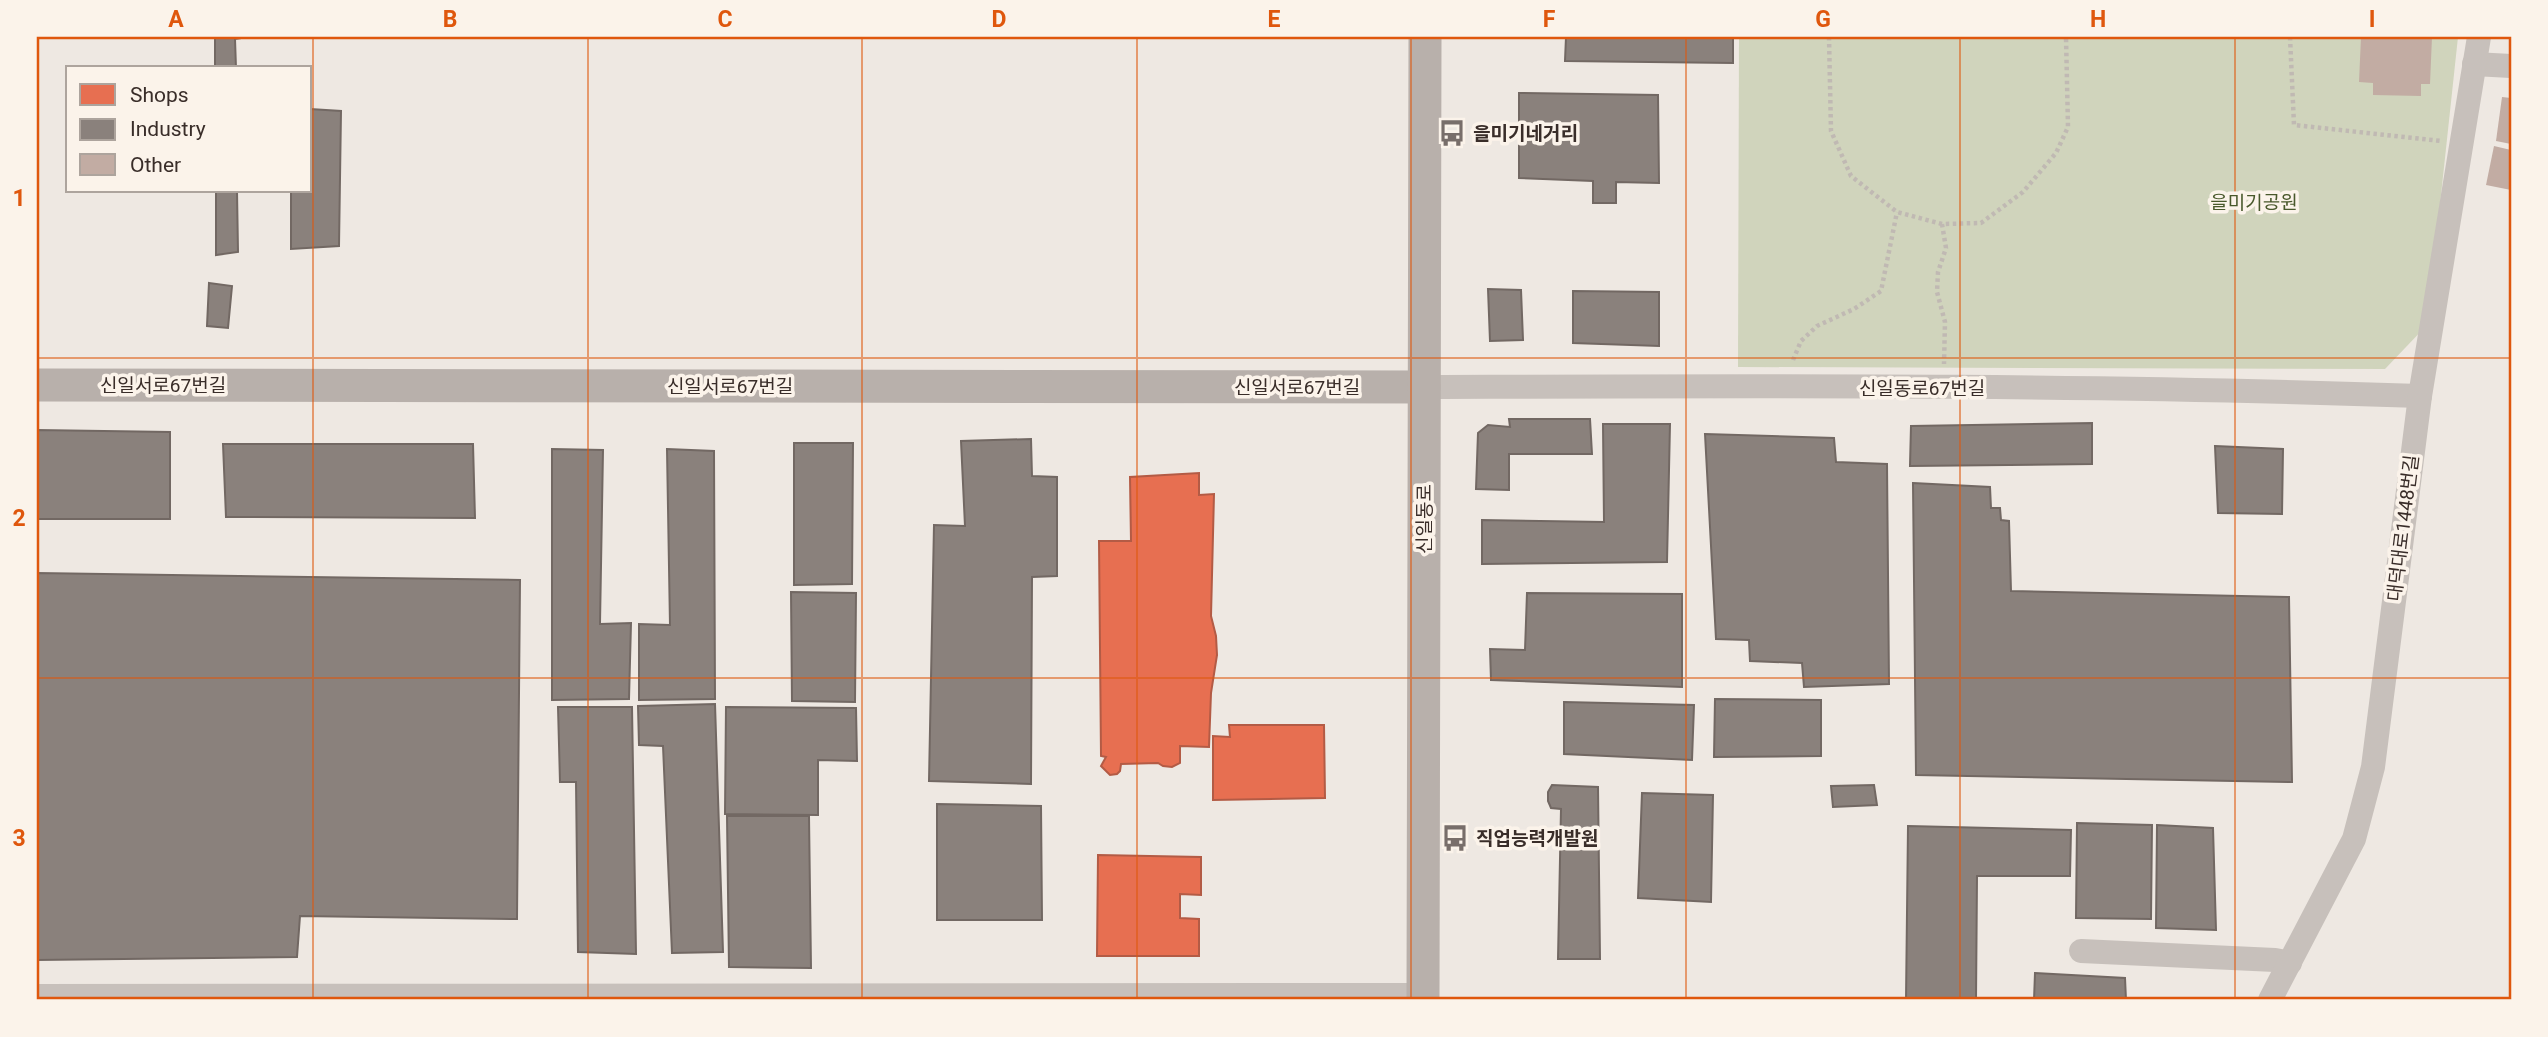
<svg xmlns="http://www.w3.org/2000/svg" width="2548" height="1037" viewBox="0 0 2548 1037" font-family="Roboto,'Noto Sans KR',sans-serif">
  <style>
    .green { fill: #d0d4bc }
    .shops { fill: #e76f51; stroke: #b35b45; stroke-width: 2 }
    .industry { fill: #8a817c; stroke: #726863; stroke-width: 2 }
    .building { fill: #c2aca3 }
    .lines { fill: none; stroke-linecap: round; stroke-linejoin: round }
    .path { stroke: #c0b9b3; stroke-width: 4.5; stroke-dasharray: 3.5 3.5; stroke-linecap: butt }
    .minor { stroke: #c7c0bb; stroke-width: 24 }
    .secondary { stroke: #b8b0ab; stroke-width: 33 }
    .grid { fill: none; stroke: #df570d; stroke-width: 2; stroke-opacity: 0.55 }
    .labels { text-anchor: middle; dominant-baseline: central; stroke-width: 7; stroke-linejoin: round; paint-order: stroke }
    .poi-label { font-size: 19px; font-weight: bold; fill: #392d29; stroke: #fbf3ea; text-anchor: start }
    .park-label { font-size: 19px; fill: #48582b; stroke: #fbf3ea }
    .street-label { font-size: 19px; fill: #392d29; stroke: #fbf3ea }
    .neatline { fill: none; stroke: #df570d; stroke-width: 2.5 }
    .grid-label { font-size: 23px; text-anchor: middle; font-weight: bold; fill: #df570d }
  </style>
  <rect width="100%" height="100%" fill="#eee8e2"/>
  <!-- green -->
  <path class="green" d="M 1739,37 L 2458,37 L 2427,325 L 2385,369 L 1738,367 Z"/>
  <!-- shops -->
  <g class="shops">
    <path d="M 1199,473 L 1199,495 L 1214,494 L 1211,616 L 1216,636 L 1217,655 L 1211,693 L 1209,747 L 1180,746 L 1180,763 L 1172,767 L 1163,766 L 1158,763 L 1121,764 L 1120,771 L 1117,774 L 1110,775 L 1101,766 L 1106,757 L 1101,756 L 1099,541 L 1131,541 L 1130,477 Z"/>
    <path d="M 1229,725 L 1324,725 L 1325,798 L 1213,800 L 1213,736 L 1230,737 Z"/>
    <path d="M 1098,855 L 1201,857 L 1201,895 L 1180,894 L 1180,918 L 1199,919 L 1199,956 L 1097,956 Z"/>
  </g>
  <!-- industry -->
  <g class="industry">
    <path d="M 215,37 L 248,37 L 235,39 L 236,68 L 215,68 Z"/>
    <path d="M 1566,37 L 1733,37 L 1733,63 L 1565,61 Z"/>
    <path d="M 1519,93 L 1658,95 L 1659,183 L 1616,182 L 1616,203 L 1593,203 L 1593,181 L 1519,178 Z"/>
    <path d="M 310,109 L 341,111 L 339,246 L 291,249 L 291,191 L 310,191 Z"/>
    <path d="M 216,191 L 237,191 L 238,252 L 216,255 Z"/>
    <path d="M 209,283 L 232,286 L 228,328 L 207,326 Z"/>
    <path d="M 1488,289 L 1521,290 L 1523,340 L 1490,341 Z"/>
    <path d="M 1573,291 L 1659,292 L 1659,346 L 1573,343 Z"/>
    <path d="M 1509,419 L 1590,419 L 1592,454 L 1509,454 L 1509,490 L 1476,489 L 1478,433 L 1488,425 L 1510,427 Z"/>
    <path d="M 2092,423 L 2092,464 L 1910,466 L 1911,426 Z"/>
    <path d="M 1603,424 L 1670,424 L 1667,562 L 1482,564 L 1482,520 L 1604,522 Z"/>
    <path d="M 37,430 L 170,432 L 170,519 L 37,519 Z"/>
    <path d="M 1705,434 L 1834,438 L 1836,462 L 1887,464 L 1889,684 L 1804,687 L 1802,663 L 1750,661 L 1749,640 L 1716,639 Z"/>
    <path d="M 1031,439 L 1032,476 L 1057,477 L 1057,576 L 1032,577 L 1031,784 L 929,781 L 934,525 L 965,526 L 961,441 Z"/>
    <path d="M 794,443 L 853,443 L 852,584 L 794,585 Z"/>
    <path d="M 223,444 L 473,444 L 475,518 L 226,517 Z"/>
    <path d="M 2215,446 L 2283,449 L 2282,514 L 2218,513 Z"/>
    <path d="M 552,449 L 603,450 L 600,624 L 631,623 L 629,699 L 552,700 Z"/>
    <path d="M 667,449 L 714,451 L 715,699 L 639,700 L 639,624 L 670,625 Z"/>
    <path d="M 1913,483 L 1990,487 L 1991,508 L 2000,508 L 2001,520 L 2009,521 L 2011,591 L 2289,597 L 2292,782 L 1916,775 Z"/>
    <path d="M 37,573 L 520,580 L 517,919 L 300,916 L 297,957 L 37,960 Z"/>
    <path d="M 791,592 L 856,593 L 855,702 L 792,701 Z"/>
    <path d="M 1527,593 L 1682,594 L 1682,687 L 1491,680 L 1490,649 L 1525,650 Z"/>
    <path d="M 1715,699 L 1821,700 L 1821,756 L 1714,757 Z"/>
    <path d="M 1564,702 L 1694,705 L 1692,760 L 1564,754 Z"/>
    <path d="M 715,704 L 723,952 L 672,953 L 663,746 L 639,745 L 638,706 Z"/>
    <path d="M 558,707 L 632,707 L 636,954 L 578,952 L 576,782 L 560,782 Z"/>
    <path d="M 726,707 L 856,708 L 857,761 L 818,760 L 818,815 L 725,814 Z"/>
    <path d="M 1552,785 L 1598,787 L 1600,959 L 1558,959 L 1561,809 L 1551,808 L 1548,801 L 1548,792 Z"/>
    <path d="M 1874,785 L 1877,805 L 1833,807 L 1831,786 Z"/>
    <path d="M 1642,793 L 1713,795 L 1711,902 L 1638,898 Z"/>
    <path d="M 937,804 L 1041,806 L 1042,920 L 937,920 Z"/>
    <path d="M 727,816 L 809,816 L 811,968 L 729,967 Z"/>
    <path d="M 2077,823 L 2152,825 L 2151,919 L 2076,918 Z"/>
    <path d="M 2157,825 L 2213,828 L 2216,930 L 2156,928 Z"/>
    <path d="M 1908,826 L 2071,830 L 2070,876 L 1977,876 L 1976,1000 L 1906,1000 Z"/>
    <path d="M 2035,973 L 2125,978 L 2126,1000 L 2034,1000 Z"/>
  </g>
  <!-- building -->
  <g class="building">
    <path d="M 2361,37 L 2432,37 L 2430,84 L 2421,84 L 2421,96 L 2373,95 L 2373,83 L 2359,82 Z"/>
    <path d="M 2502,97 L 2511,98 L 2511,144 L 2496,141 Z"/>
    <path d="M 2494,146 L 2511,150 L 2511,190 L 2486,185 Z"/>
  </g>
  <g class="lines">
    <!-- path -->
    <g class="path">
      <path d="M 1829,37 L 1831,131 L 1851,176 L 1897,212 L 1942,224 L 1981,223 L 2023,192 L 2056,153 L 2068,127 L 2066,37"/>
      <path d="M 2290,37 L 2294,125 L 2441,141"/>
      <path d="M 1942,224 L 1946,248 L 1938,272 L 1937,292 L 1945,322 L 1944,364"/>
      <path d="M 1793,360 L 1801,341 L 1817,326 L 1854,309 L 1881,291 L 1897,212"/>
    </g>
    <!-- minor -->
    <g class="minor">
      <path d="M 2474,64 L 2511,66"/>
      <path d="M 1424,387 C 1756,386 2088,384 2420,396"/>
      <path d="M 2081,951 L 2275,960 L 2290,963"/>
      <path d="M 37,996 L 1423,995"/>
      <path d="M 2270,1000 L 2354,839 L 2373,767 L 2420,396 L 2479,37"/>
    </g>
    <!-- secondary -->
    <g class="secondary">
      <path d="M 37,385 L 1424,387"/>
      <path d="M 1423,1000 L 1425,37"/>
    </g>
  </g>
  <!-- grid -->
  <path class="grid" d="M 313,37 L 313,1000M 588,37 L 588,1000M 862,37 L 862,1000M 1137,37 L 1137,1000M 1411,37 L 1411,1000M 1686,37 L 1686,1000M 1960,37 L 1960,1000M 2235,37 L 2235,1000M 37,358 L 2511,358M 37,678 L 2511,678"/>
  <!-- icons -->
  <defs>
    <symbol id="bus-bare" viewBox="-9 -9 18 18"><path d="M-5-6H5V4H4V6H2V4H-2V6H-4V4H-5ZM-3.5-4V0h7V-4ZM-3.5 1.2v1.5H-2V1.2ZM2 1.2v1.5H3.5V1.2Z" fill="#786e6a" stroke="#fbf3ea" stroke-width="2.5" paint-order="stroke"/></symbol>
  </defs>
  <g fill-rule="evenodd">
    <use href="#bus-bare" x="1433" y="114" width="38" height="38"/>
    <use href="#bus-bare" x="1436" y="819" width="38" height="38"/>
  </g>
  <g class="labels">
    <!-- poi labels -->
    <g class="poi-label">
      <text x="1473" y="133">을미기네거리</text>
      <text x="1476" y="838">직업능력개발원</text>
    </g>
    <!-- park labels -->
    <g class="park-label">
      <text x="2254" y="202">을미기공원</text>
    </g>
    <!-- street labels -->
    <g class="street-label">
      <text x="163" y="385">신일서로67번길</text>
      <text x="730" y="386">신일서로67번길</text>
      <text x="1297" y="387">신일서로67번길</text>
      <text x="1922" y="388">신일동로67번길</text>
      <text transform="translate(1424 519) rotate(-90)">신일동로</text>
      <text transform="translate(2403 528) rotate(-83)">대덕대로1448번길</text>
    </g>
  </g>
  <!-- border -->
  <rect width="2548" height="1037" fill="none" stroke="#fbf3ea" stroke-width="77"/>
  <!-- legend -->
  <rect x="66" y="66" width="245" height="126" fill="#fbf3ea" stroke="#ada49d" stroke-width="2"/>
  <rect x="80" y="84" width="35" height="21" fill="#e76f51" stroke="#ada49d" stroke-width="2"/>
  <text x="130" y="102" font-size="21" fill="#392d29">Shops</text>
  <rect x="80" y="119" width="35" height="21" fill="#8a817c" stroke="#ada49d" stroke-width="2"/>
  <text x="130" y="136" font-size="21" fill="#392d29">Industry</text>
  <rect x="80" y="154" width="35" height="21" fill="#c2aca3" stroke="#ada49d" stroke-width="2"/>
  <text x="130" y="172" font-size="21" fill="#392d29">Other</text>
  <rect x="38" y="38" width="2472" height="960" class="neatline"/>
  <g class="grid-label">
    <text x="176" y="27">A</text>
    <text x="450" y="27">B</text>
    <text x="725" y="27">C</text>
    <text x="999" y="27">D</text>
    <text x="1274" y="27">E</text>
    <text x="1549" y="27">F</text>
    <text x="1823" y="27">G</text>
    <text x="2098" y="27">H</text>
    <text x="2372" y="27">I</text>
    <text x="19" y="206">1</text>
    <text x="19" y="526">2</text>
    <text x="19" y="846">3</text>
  </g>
</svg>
